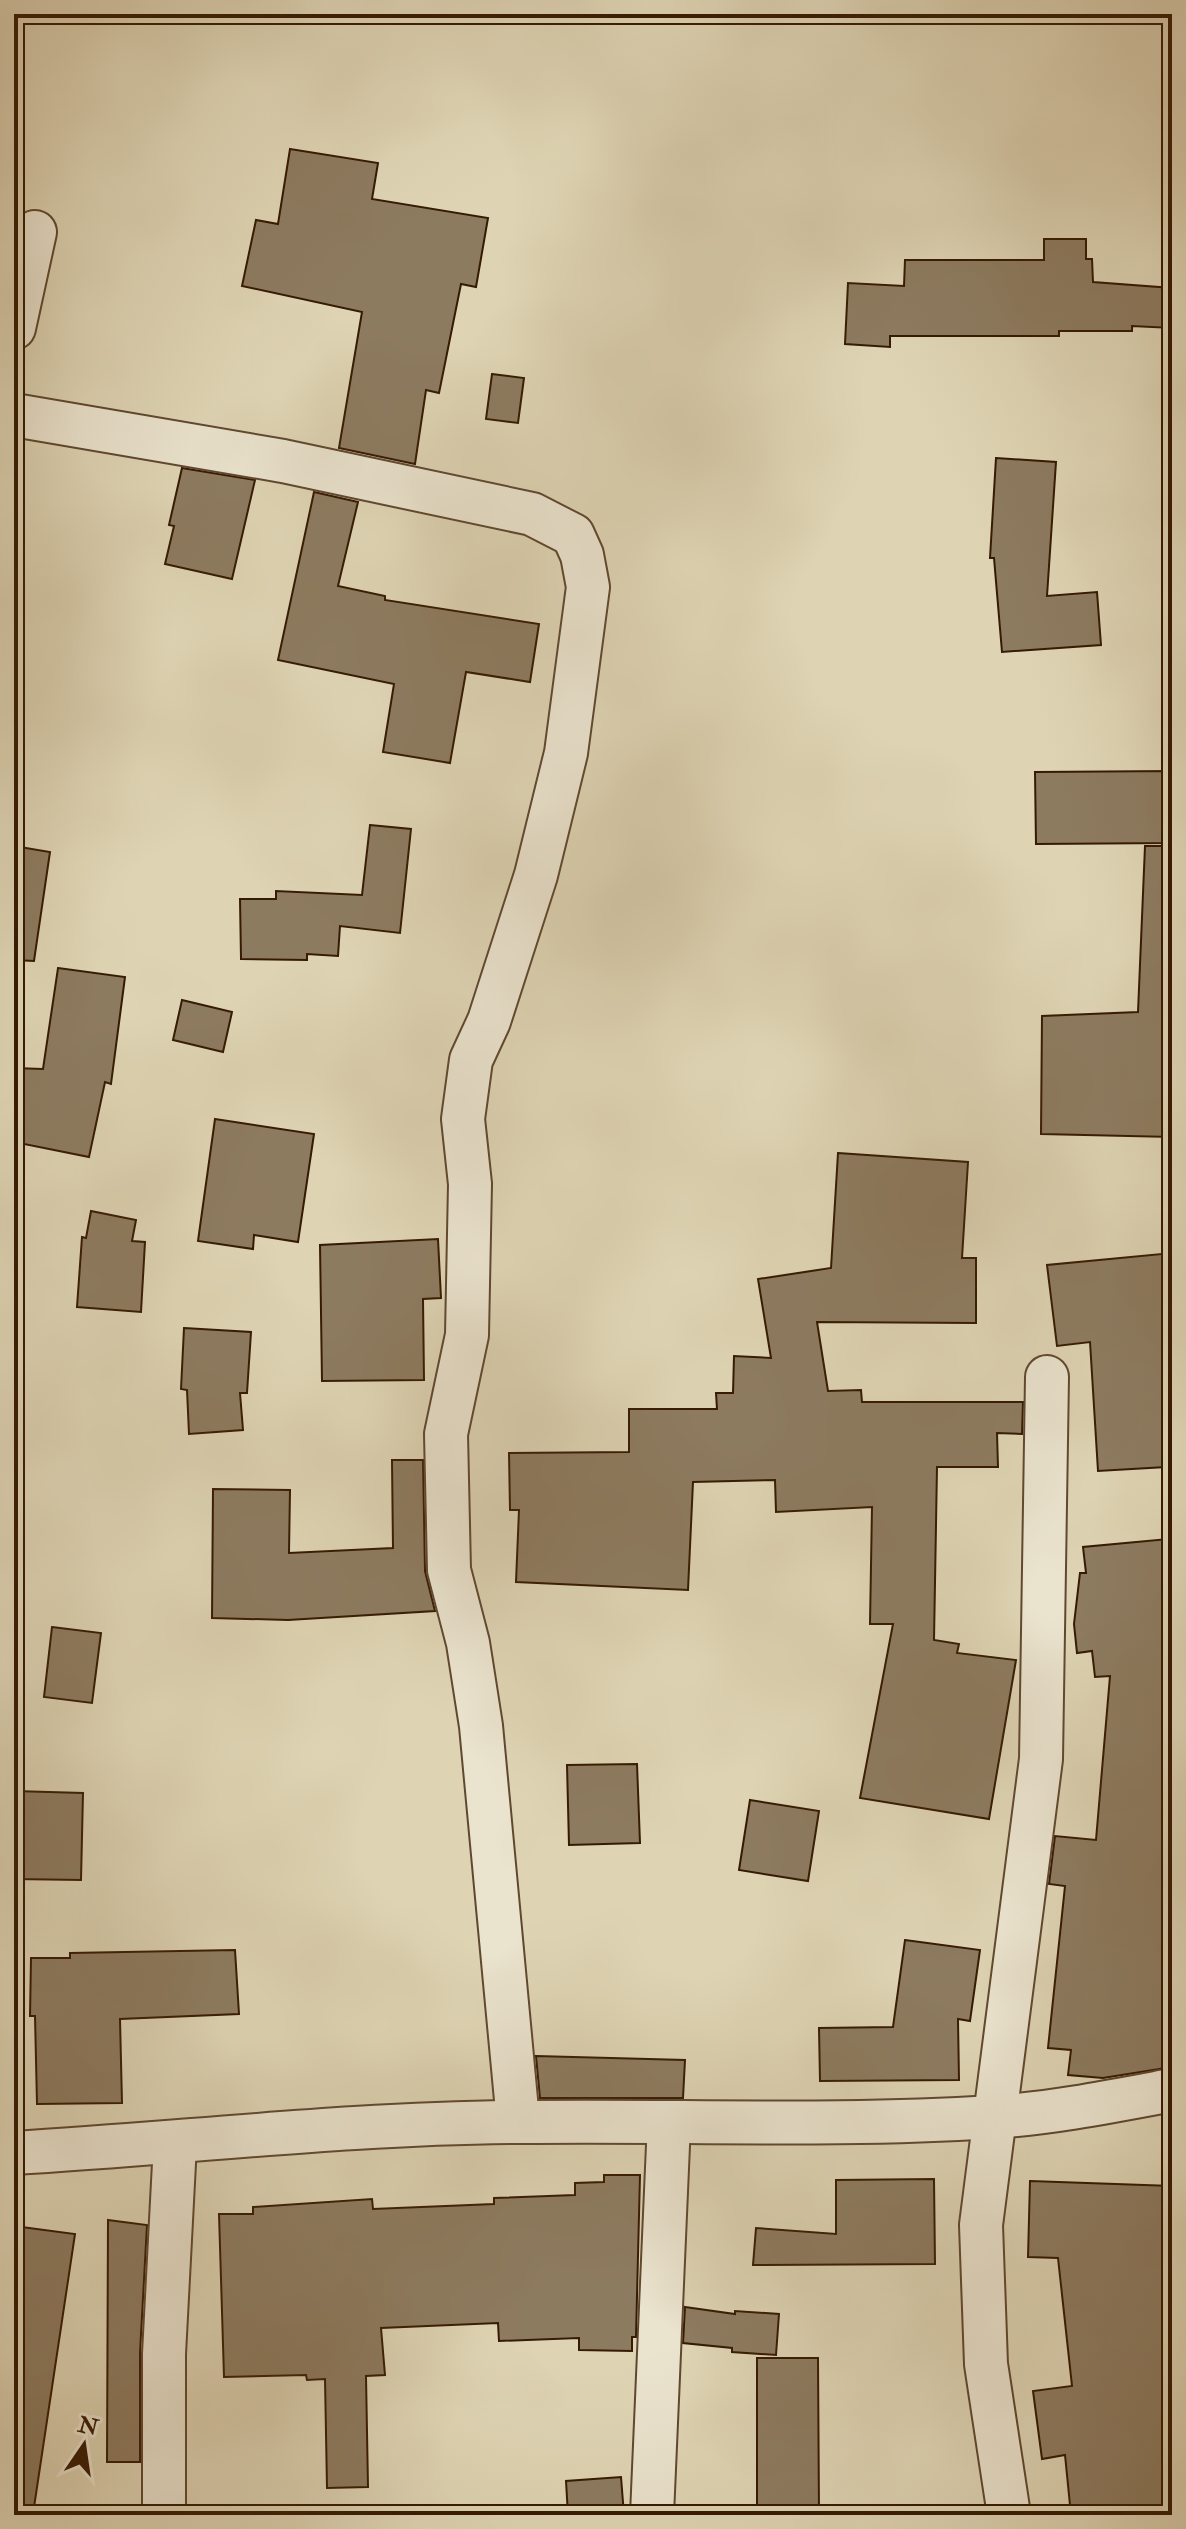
<svg xmlns="http://www.w3.org/2000/svg" width="1186" height="2529" viewBox="0 0 1186 2529" font-family="'IM FELL Double Pica',serif">
  <style>
    .building { fill: #8d7b60; stroke: #361a04; stroke-width: 2 }
    .lines { fill: none; stroke-linecap: round; stroke-linejoin: round }
    .minor-casing { stroke: #604830; stroke-width: 46 }
    .minor { stroke: #eae3ce; stroke-width: 42 }
  </style>
  <rect width="100%" height="100%" fill="#ded4b4"/>
  <filter id="stains"><feTurbulence type="fractalNoise" baseFrequency=".0025" numOctaves="4"/><feColorMatrix values="0 0 0 0 .2 0 0 0 0 .09 0 0 0 0 .02 0 0 0 .5 -.17"/></filter>
  <radialGradient id="worn" r=".72"><stop offset=".6" stop-color="#630" stop-opacity="0"/><stop offset="1" stop-color="#630" stop-opacity=".3"/></radialGradient>
  <!-- building -->
  <g class="building">
    <path d="M 290,149 L 378,163 L 372,199 L 488,218 L 476,287 L 461,284 L 439,393 L 426,390 L 415,464 L 339,448 L 362,312 L 242,286 L 256,220 L 278,224 Z"/>
    <path d="M 1044,239 L 1086,239 L 1086,259 L 1092,259 L 1093,282 L 1172,288 L 1172,328 L 1132,326 L 1132,331 L 1059,331 L 1059,336 L 890,336 L 890,347 L 845,344 L 848,283 L 904,286 L 905,260 L 1044,260 Z"/>
    <path d="M 492,374 L 524,378 L 518,423 L 486,419 Z"/>
    <path d="M 996,458 L 1056,462 L 1047,596 L 1097,592 L 1101,645 L 1002,652 L 994,558 L 990,558 Z"/>
    <path d="M 182,468 L 255,480 L 232,579 L 165,564 L 174,526 L 169,525 Z"/>
    <path d="M 314,492 L 358,502 L 338,586 L 385,596 L 385,600 L 539,624 L 530,682 L 466,672 L 450,763 L 383,752 L 394,684 L 278,660 Z"/>
    <path d="M 1172,771 L 1172,843 L 1036,844 L 1035,772 Z"/>
    <path d="M 370,825 L 411,829 L 400,933 L 340,926 L 338,956 L 307,954 L 307,960 L 241,959 L 240,899 L 276,899 L 276,891 L 362,895 Z"/>
    <path d="M 14,846 L 50,852 L 34,961 L 14,960 Z"/>
    <path d="M 1145,846 L 1172,846 L 1172,1137 L 1041,1134 L 1042,1016 L 1138,1012 Z"/>
    <path d="M 58,968 L 125,977 L 111,1084 L 105,1082 L 89,1157 L 14,1142 L 14,1068 L 43,1069 Z"/>
    <path d="M 182,1000 L 232,1012 L 223,1052 L 173,1040 Z"/>
    <path d="M 215,1119 L 314,1134 L 298,1242 L 254,1235 L 253,1249 L 198,1241 Z"/>
    <path d="M 838,1153 L 968,1162 L 962,1258 L 976,1258 L 976,1323 L 817,1322 L 828,1391 L 861,1390 L 862,1402 L 1023,1402 L 1022,1434 L 997,1433 L 998,1467 L 937,1467 L 934,1640 L 959,1644 L 957,1653 L 1016,1660 L 989,1819 L 860,1798 L 893,1624 L 870,1624 L 872,1507 L 776,1512 L 775,1480 L 693,1482 L 688,1590 L 516,1582 L 519,1510 L 510,1510 L 509,1453 L 629,1452 L 629,1409 L 717,1409 L 716,1393 L 733,1393 L 734,1356 L 771,1358 L 758,1279 L 831,1268 Z"/>
    <path d="M 91,1211 L 136,1220 L 132,1241 L 145,1242 L 141,1312 L 77,1307 L 82,1237 L 86,1238 Z"/>
    <path d="M 438,1239 L 441,1298 L 423,1299 L 424,1380 L 322,1381 L 320,1245 Z"/>
    <path d="M 1172,1253 L 1172,1377 L 1162,1378 L 1166,1467 L 1098,1471 L 1090,1342 L 1057,1346 L 1047,1265 Z"/>
    <path d="M 184,1328 L 251,1332 L 247,1393 L 240,1393 L 243,1430 L 189,1434 L 187,1390 L 181,1389 Z"/>
    <path d="M 392,1460 L 423,1460 L 425,1571 L 435,1611 L 288,1620 L 212,1618 L 213,1489 L 290,1490 L 289,1553 L 393,1548 Z"/>
    <path d="M 1168,1539 L 1172,1588 L 1172,1796 L 1168,1848 L 1172,1849 L 1168,1915 L 1172,1915 L 1172,2067 L 1103,2078 L 1068,2075 L 1071,2050 L 1048,2048 L 1065,1886 L 1049,1884 L 1055,1836 L 1096,1840 L 1110,1676 L 1095,1677 L 1092,1651 L 1077,1653 L 1074,1624 L 1080,1573 L 1086,1573 L 1083,1547 Z"/>
    <path d="M 52,1627 L 101,1633 L 92,1703 L 44,1697 Z"/>
    <path d="M 637,1764 L 640,1843 L 569,1845 L 567,1765 Z"/>
    <path d="M 14,1791 L 83,1793 L 81,1880 L 14,1879 Z"/>
    <path d="M 750,1800 L 819,1811 L 808,1881 L 739,1870 Z"/>
    <path d="M 905,1940 L 980,1950 L 970,2021 L 958,2019 L 959,2080 L 820,2081 L 819,2028 L 893,2027 Z"/>
    <path d="M 235,1950 L 239,2014 L 120,2019 L 122,2103 L 37,2104 L 35,2016 L 30,2016 L 31,1958 L 70,1958 L 70,1953 Z"/>
    <path d="M 536,2056 L 685,2060 L 683,2098 L 540,2098 Z"/>
    <path d="M 604,2175 L 640,2175 L 636,2337 L 632,2337 L 632,2351 L 579,2350 L 579,2338 L 499,2341 L 498,2323 L 381,2328 L 385,2375 L 366,2376 L 368,2487 L 327,2488 L 325,2379 L 307,2380 L 306,2375 L 224,2377 L 219,2214 L 253,2214 L 253,2207 L 372,2199 L 373,2209 L 494,2204 L 494,2198 L 575,2195 L 575,2183 L 604,2182 Z"/>
    <path d="M 934,2179 L 935,2264 L 753,2265 L 756,2228 L 836,2234 L 836,2180 Z"/>
    <path d="M 1030,2181 L 1172,2186 L 1172,2515 L 1071,2515 L 1065,2455 L 1042,2459 L 1033,2391 L 1072,2386 L 1058,2258 L 1028,2257 Z"/>
    <path d="M 108,2220 L 147,2225 L 140,2353 L 140,2462 L 107,2462 Z"/>
    <path d="M 14,2226 L 75,2234 L 33,2514 L 14,2513 Z"/>
    <path d="M 685,2307 L 735,2314 L 735,2311 L 779,2314 L 776,2355 L 732,2352 L 732,2348 L 683,2343 Z"/>
    <path d="M 757,2358 L 818,2358 L 819,2513 L 757,2509 Z"/>
    <path d="M 621,2477 L 624,2515 L 568,2515 L 566,2481 Z"/>
  </g>
  <g class="lines">
    <defs>
      <g id="minor">
        <path d="M 14,328 L 35,232"/>
        <path d="M 14,415 L 283,461 L 532,514 L 573,535 L 582,555 L 588,587 L 566,753 L 536,875 L 489,1021 L 471,1060 L 463,1119 L 470,1184 L 467,1335 L 446,1434 L 449,1570 L 468,1643 L 481,1726 L 518,2121"/>
        <path d="M 14,2153 C 183,2143 352,2123 521,2122 C 678,2120 836,2127 993,2117 C 1053,2113 1113,2101 1172,2090"/>
        <path d="M 164,2515 L 164,2354 L 175,2144"/>
        <path d="M 652,2515 L 669,2122"/>
        <path d="M 1009,2515 L 986,2364 L 981,2225 L 1041,1759 L 1047,1377"/>
      </g>
    </defs>
    <!-- minor casing -->
    <use href="#minor" class="minor-casing"/>
    <!-- minor -->
    <use href="#minor" class="minor"/>
  </g>
  <!-- margin -->
  <rect width="1186" height="2529" fill="none" stroke="#ded4b4" stroke-width="48"/>
  <rect x="16" y="16" width="1154" height="2497" fill="none" stroke="#361a04" stroke-width="4"/>
  <rect x="24" y="24" width="1138" height="2481" fill="none" stroke="#361a04" stroke-width="2"/>
  <!-- north arrow -->
  <g transform="translate(84 2445) rotate(13)" stroke="#eae3ce" stroke-width="6" paint-order="stroke">
  <path d="M0-6L14 30L0 20L-14 30Z" fill="#361a04"/>
  <text y="-12" font-size="22" font-weight="bold" text-anchor="middle" fill="#361a04">N</text>
  </g>
  <rect width="100%" height="100%" filter="url(#stains)"/>
  <rect width="100%" height="100%" fill="url(#worn)"/>
</svg>
